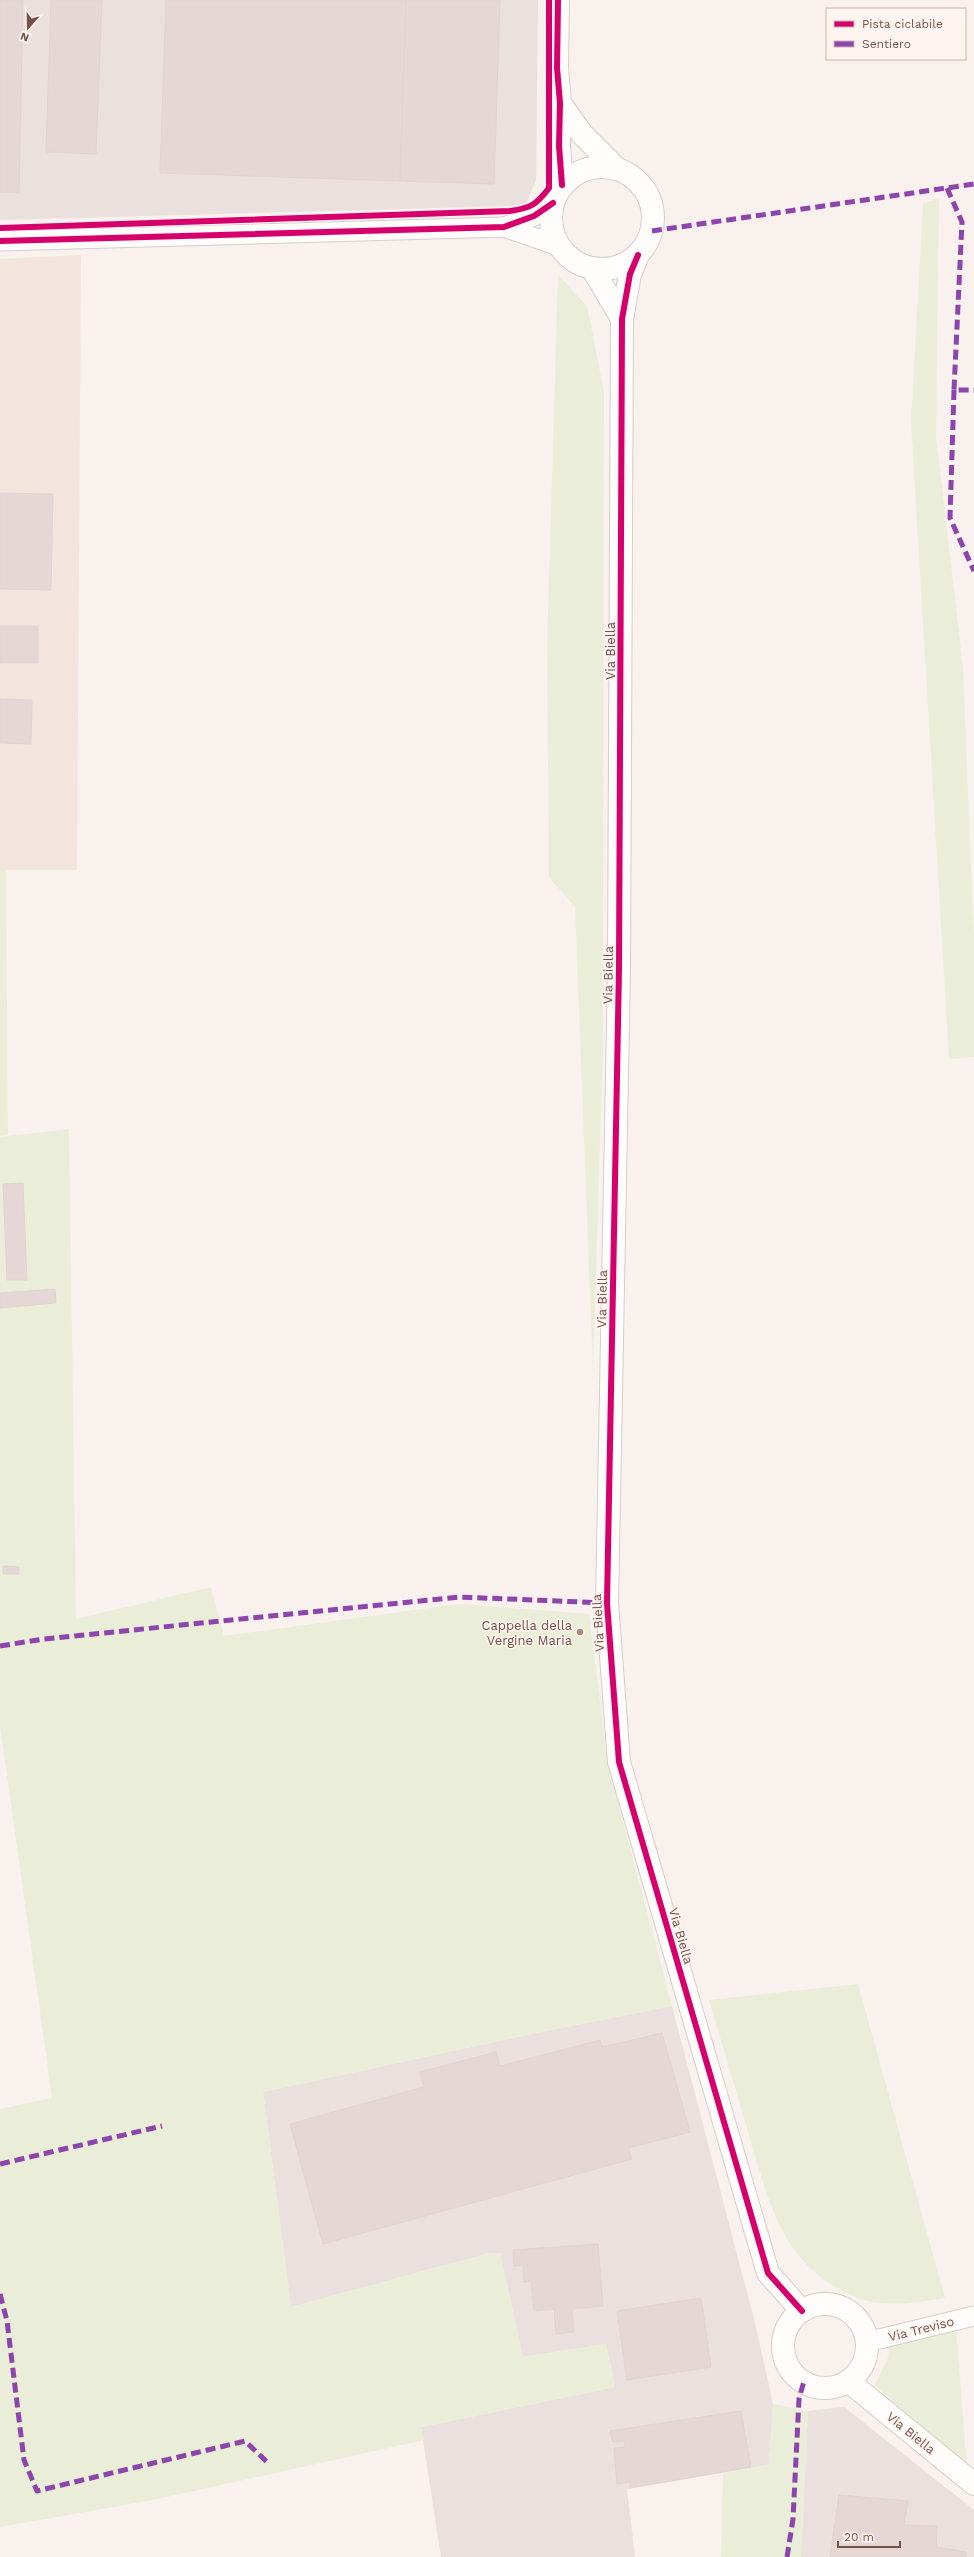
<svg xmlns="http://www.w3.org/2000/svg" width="974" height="2557" viewBox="0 0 974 2557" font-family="'Work Sans',sans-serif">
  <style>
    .residential { fill: #f3e5de }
    .industrial { fill: #eae0dd }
    .green { fill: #eaeed8 }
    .building { fill: #e5d7d5; stroke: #e1d3d0 }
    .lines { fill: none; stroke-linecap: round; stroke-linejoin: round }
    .minor-casing { stroke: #d7cdca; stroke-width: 21 }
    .tertiary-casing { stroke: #d7cdca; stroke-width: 24 }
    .minor { stroke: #fefdfc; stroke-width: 19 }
    .tertiary { stroke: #fefdfc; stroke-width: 22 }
    .quiet { stroke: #8e44ad; stroke-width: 5; stroke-dasharray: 10 5; stroke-linecap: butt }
    .cycleway-casing { stroke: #fff5f0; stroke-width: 8 }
    .cycleway { stroke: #d6006c; stroke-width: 6 }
    .poi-dot { fill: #a58884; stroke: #fff5f0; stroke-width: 1.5 }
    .labels { text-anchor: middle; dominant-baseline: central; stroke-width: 3; stroke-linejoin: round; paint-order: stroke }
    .street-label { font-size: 13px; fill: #78504b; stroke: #fff5f0 }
    .poi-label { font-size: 13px; fill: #78504b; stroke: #fff5f0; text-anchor: end }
  </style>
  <rect width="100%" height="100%" fill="#f8f1ee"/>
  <!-- residential -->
  <path class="residential" d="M 81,255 L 77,870 L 0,870 L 0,259 Z"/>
  <!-- industrial -->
  <g class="industrial">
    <path d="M 0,0 L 538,0 L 536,180 L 526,204 L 512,206 L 0,220 Z"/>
    <path d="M 672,2006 L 756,2327 L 773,2404 L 769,2465 L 627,2489 L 635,2557 L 441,2557 L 421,2427 L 615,2387 L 606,2344 L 523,2357 L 500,2253 L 490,2253 L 291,2307 L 263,2092 L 536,2033 Z"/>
    <path d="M 844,2407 L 974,2510 L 974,2557 L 801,2557 L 808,2411 Z"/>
  </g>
  <!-- green -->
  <g class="green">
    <path d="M 939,199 L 936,436 L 963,667 L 974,941 L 974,1057 L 949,1059 L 911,422 L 923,203 Z"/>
    <path d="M 558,275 L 587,306 L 604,392 L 603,1045 L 593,1371 L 575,907 L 549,877 L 547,648 Z"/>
    <path d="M 0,870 L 6,870 L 8,1135 L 0,1136 Z"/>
    <path d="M 69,1129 L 76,1619 L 211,1587 L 224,1636 L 458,1604 L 589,1614 L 608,1765 L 672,2006 L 536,2033 L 263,2092 L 291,2307 L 490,2253 L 500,2253 L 523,2357 L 606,2344 L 615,2387 L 421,2427 L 424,2440 L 153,2500 L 0,2527 L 0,2109 L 52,2098 L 0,1725 L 0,1137 Z"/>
    <path d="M 858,1984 L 945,2298 C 922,2302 897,2306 873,2302 C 860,2300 846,2293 834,2286 C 780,2254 768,2198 751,2142 C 737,2094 723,2047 709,2000 Z"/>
    <path d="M 956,2326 L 967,2469 L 875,2385 L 888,2358 L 890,2343 Z"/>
    <path d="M 773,2404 L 808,2411 L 801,2557 L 721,2557 L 723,2473 L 769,2465 Z"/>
  </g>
  <!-- building -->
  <g class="building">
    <path d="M 0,0 L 23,0 L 19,193 L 0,192 Z"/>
    <path d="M 51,0 L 102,0 L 96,154 L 46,152 Z"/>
    <path d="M 166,0 L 406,0 L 400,181 L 160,173 Z"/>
    <path d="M 406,0 L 500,0 L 494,184 L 400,181 Z"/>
    <path d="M 0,493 L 53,494 L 51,590 L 0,589 Z"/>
    <rect x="0" y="626" width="38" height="37"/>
    <path d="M 0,699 L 32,700 L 31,744 L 0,743 Z"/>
    <path d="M 23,1183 L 27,1280 L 7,1280 L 3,1184 Z"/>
    <path d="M 55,1289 L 56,1303 L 0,1308 L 0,1293 Z"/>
    <path d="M 3,1566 L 19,1567 L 19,1574 L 3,1574 Z"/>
    <path d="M 662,2033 L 690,2132 L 628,2148 L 632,2159 L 323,2244 L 290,2124 L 424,2087 L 420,2072 L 496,2052 L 500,2066 L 600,2040 L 602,2047 Z"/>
    <path d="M 598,2244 L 603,2306 L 572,2309 L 574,2332 L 556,2334 L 554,2309 L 534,2311 L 531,2281 L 524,2282 L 523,2265 L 514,2266 L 513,2250 Z"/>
    <path d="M 701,2298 L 711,2367 L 627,2380 L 617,2311 Z"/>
    <path d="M 741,2411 L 751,2467 L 630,2488 L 630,2482 L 617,2484 L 614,2448 L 625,2447 L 625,2441 L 613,2442 L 610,2431 Z"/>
    <path d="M 839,2495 L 908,2501 L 904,2525 L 937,2526 L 936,2547 L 966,2552 L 966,2557 L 830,2557 Z"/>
  </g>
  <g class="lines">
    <defs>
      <g id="minor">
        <path d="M 504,227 L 534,216 L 553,203"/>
        <path d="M 0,241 L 504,227 L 559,246"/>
        <path d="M 867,2342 L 974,2316"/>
      </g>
      <g id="tertiary">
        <path d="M 558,0 L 557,68 L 560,103 L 559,146 L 562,185"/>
        <path d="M 560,103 L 582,134 L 616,168"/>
        <circle cx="602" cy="218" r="51"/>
        <path d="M 638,255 L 630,274 L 622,319 L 619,969 L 607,1603 L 619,1762 L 768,2273 L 802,2311"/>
        <path d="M 592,268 L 622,319"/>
        <circle cx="825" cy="2346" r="42"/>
        <path d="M 848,2381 L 974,2484"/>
      </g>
    </defs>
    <!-- minor casing -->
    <use href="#minor" class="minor-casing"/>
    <!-- tertiary casing -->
    <use href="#tertiary" class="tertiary-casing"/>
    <!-- minor -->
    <use href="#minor" class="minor"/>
    <!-- tertiary -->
    <use href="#tertiary" class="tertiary"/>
    <!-- quiet -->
    <g class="quiet">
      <path d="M 947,188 L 962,222 L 954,390 L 974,390"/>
      <path d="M 652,231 L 974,184"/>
      <path d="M 954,390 L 950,518 L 974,571"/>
      <path d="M 0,1646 L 44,1639 L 459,1597 L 607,1603"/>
      <path d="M 0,2164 L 162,2126"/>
      <path d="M 0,2294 L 7,2321 L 24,2460 L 37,2491 L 245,2441 L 267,2462"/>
      <path d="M 787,2557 L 793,2519 L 799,2399 L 804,2381"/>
    </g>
    <defs>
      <g id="cycleway">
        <path d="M 558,0 L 557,68 L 560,103 L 559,146 L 562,185"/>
        <path d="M 0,228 L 510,211 C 531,208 536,205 549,188 L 549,0"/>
        <path d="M 0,241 L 504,227 L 534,216 L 553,203"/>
        <path d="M 638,255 L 630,274 L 622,319 L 619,969 L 607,1603 L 619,1762 L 768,2273 L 802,2311"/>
      </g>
    </defs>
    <!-- cycleway casing -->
    <use href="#cycleway" class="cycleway-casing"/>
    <!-- cycleway -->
    <use href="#cycleway" class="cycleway"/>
  </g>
  <!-- markers -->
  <circle class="poi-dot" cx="580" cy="1632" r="4"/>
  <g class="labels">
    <!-- street labels -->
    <g class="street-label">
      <text transform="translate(610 651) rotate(-90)">Via Biella</text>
      <text transform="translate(608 975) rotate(-89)">Via Biella</text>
      <text transform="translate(602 1299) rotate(-89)">Via Biella</text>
      <text transform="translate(598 1623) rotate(-93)">Via Biella</text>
      <text transform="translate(681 1936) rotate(74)">Via Biella</text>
      <text transform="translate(921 2329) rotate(-14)">Via Treviso</text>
      <text transform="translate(911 2433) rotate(39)">Via Biella</text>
    </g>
    <!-- poi labels -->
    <g class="poi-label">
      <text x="572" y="1625">Cappella della<tspan x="572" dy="15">Vergine Maria</tspan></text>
    </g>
  </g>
  <!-- legend -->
  <rect x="826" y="8" width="140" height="52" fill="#fff5f0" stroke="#c9b3ae"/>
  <rect x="834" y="21" width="20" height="6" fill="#d6006c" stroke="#c9b3ae"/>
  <text x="862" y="28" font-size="12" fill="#78504b">Pista ciclabile</text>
  <rect x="834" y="41" width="20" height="6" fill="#8e44ad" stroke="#c9b3ae"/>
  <text x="862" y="48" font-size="12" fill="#78504b">Sentiero</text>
  <!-- north arrow -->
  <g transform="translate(28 28) rotate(200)" stroke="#fff5f0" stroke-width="3" paint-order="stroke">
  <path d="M0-3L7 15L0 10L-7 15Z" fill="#78504b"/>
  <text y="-6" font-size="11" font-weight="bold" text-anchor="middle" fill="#78504b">N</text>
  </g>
  <!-- scale -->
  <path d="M838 2541v6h62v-6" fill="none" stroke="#78504b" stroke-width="2"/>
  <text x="844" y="2541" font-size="12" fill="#78504b" stroke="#fff5f0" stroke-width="3" paint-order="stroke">20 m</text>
</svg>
